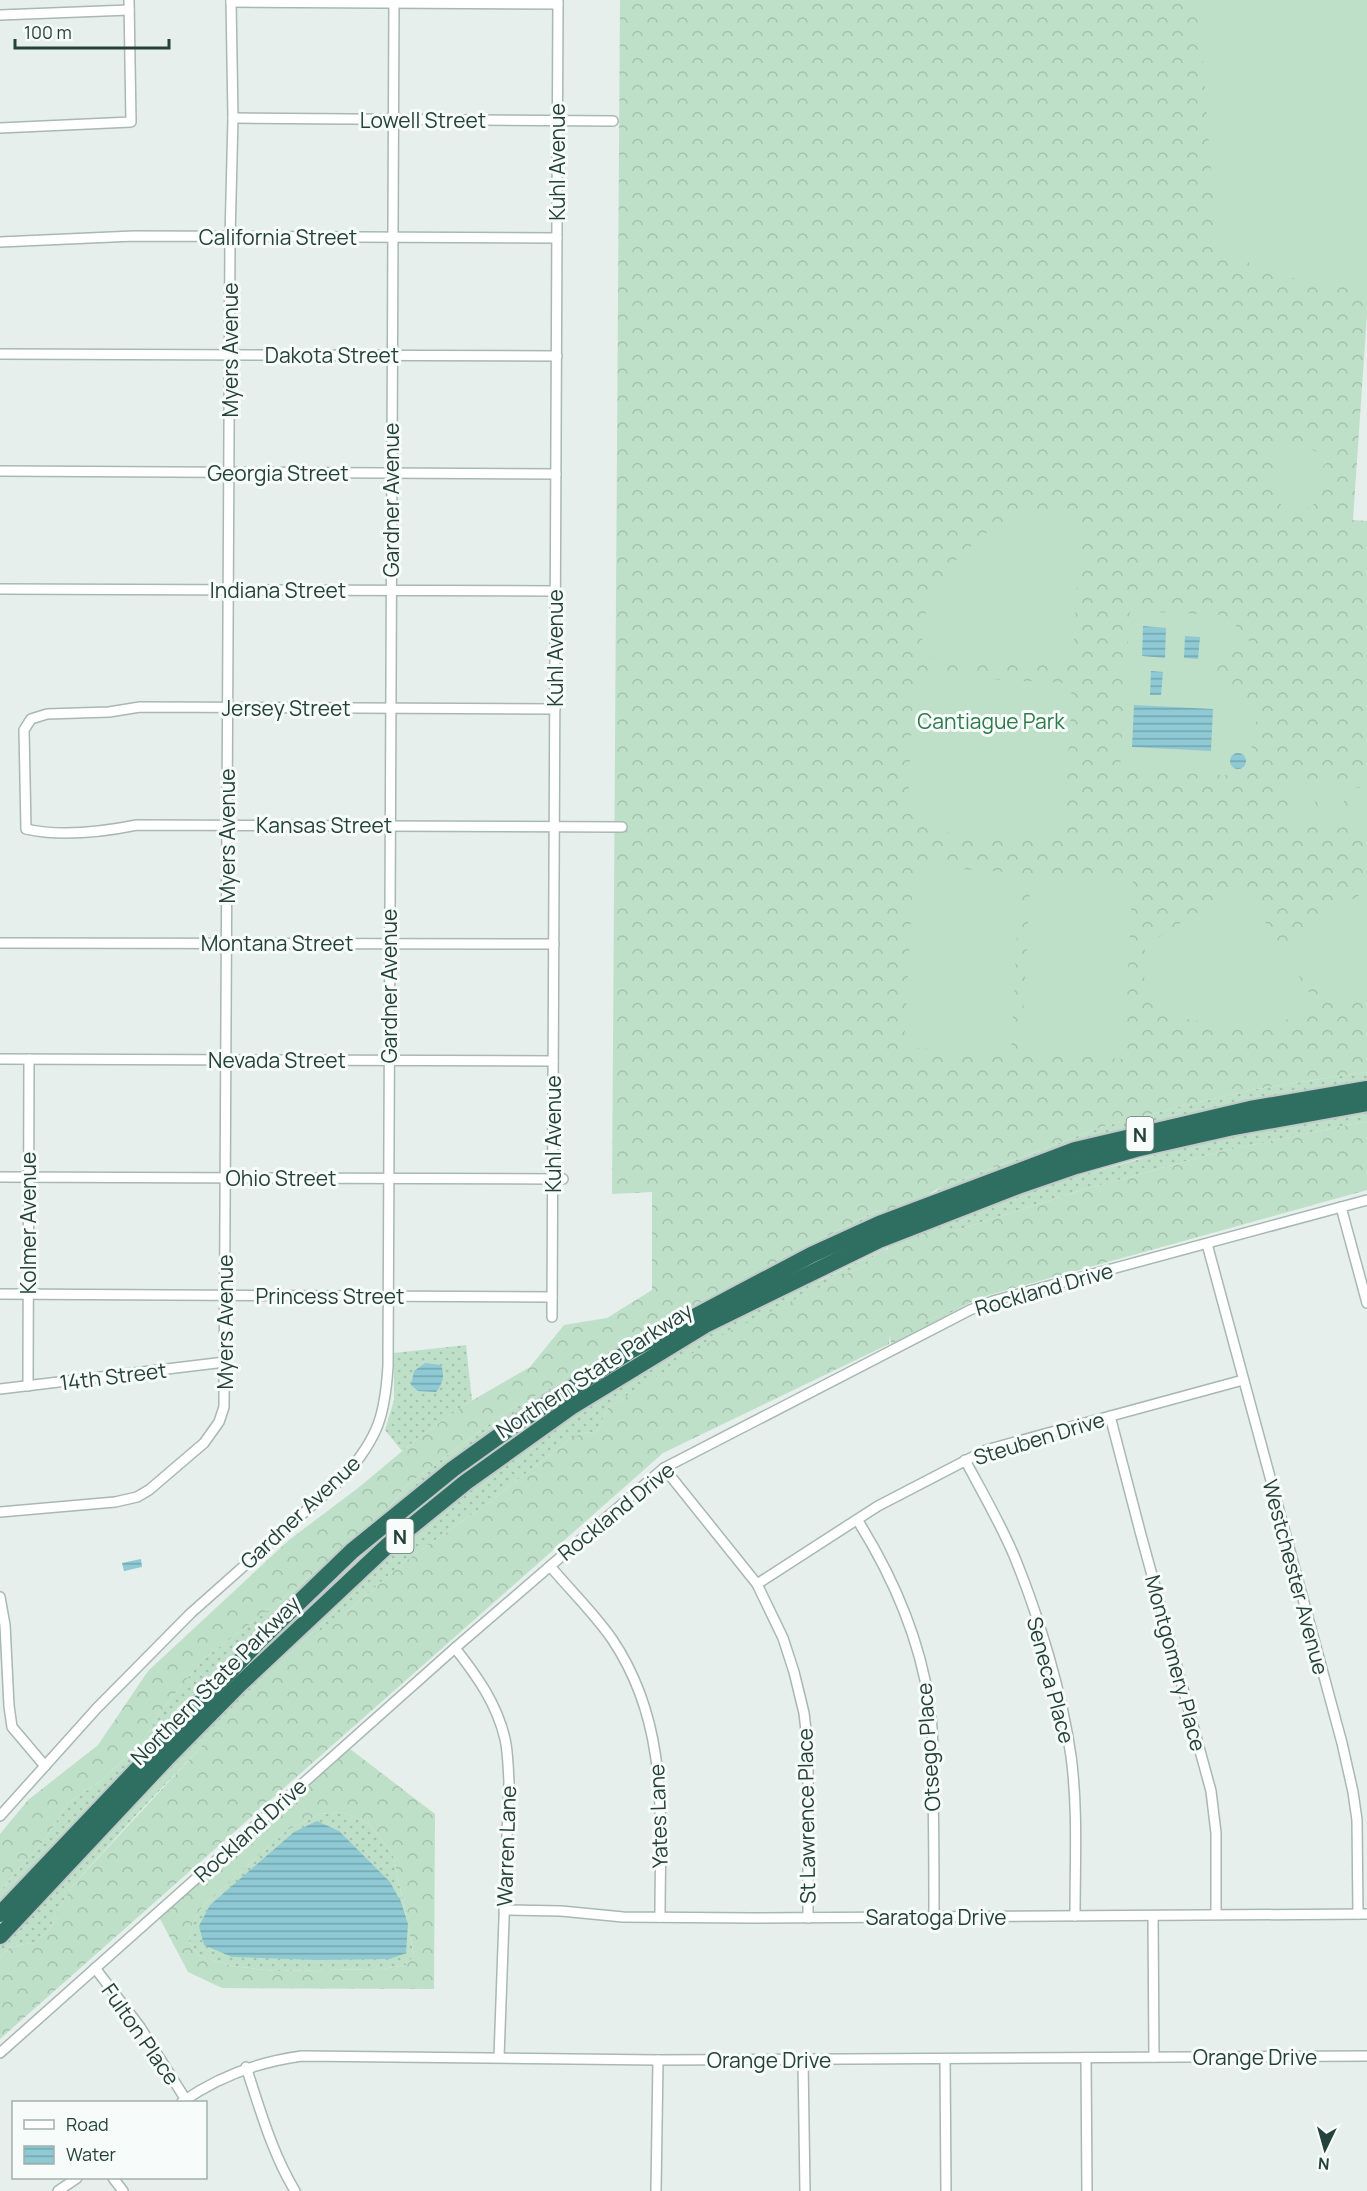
<svg xmlns="http://www.w3.org/2000/svg" width="1367" height="2191" viewBox="0 0 1367 2191" font-family="Manrope,sans-serif">
  <style>
    .grass { fill: url(#grass-dots) }
    .forest { fill: url(#forest-crowns); fill-rule: evenodd }
    .pitch { fill: #bfe0c8 }
    .water { fill: url(#water-rules) }
    .lines { fill: none; stroke-linecap: round; stroke-linejoin: round }
    .minor-casing { stroke: #a8b8b2; stroke-width: 12 }
    .motorway-casing { stroke: #c2cac8; stroke-width: 20 }
    .minor { stroke: #fff; stroke-width: 9 }
    .motorway { stroke: #2f6f62; stroke-width: 16 }
    .labels { text-anchor: middle; dominant-baseline: central; stroke-width: 6; stroke-linejoin: round; paint-order: stroke }
    .shield { fill: #f7fbf9; stroke: #637a73; stroke-width: 1.5 }
    .shield-label { font-size: 20px; font-weight: bold; fill: #24423a }
    .street-label { font-size: 21px; fill: #24423a; stroke: #f7fbf9 }
    .park-label { font-size: 21px; fill: #2d7a4b; stroke: #f7fbf9 }
  </style>
  <defs>
    <pattern id="grass-dots" width="8" height="8" patternUnits="userSpaceOnUse" patternTransform="scale(1.5)"><rect width="8" height="8" fill="#bfe0c8"/><path d="M2 2h.1M6 6h.1" fill="none" stroke="#a4c1ad" stroke-width="1.8" stroke-linecap="round"/></pattern>
    <pattern id="forest-crowns" width="20" height="18" patternUnits="userSpaceOnUse" patternTransform="scale(1.5)"><rect width="20" height="18" fill="#bfe0c8"/><path d="M2 6a3 3 0 1 1 6 0M12 15a3 3 0 1 1 6 0" fill="none" stroke="#a4c1ad"/></pattern>
    <pattern id="water-rules" width="6" height="5" patternUnits="userSpaceOnUse" patternTransform="scale(1.5)"><rect width="6" height="5" fill="#8ec9d4"/><path d="M0 2.5h6" fill="none" stroke="#74a5ad"/></pattern>
  </defs>
  <rect width="100%" height="100%" fill="#e6efeb"/>
  <!-- grass -->
  <g class="grass">
    <path d="M 1367,1072 L 1367,1079 L 1183,1115 L 1069,1147 L 934,1193 L 941,1187 L 1105,1126 L 1182,1106 L 1256,1089 Z"/>
    <path d="M 1367,1111 L 1367,1121 L 1223,1151 L 1075,1192 L 955,1231 L 925,1231 L 1062,1180 L 1226,1136 Z"/>
    <path d="M 893,1210 L 763,1273 L 378,1522 L 0,1901 L 0,1891 L 46,1838 L 68,1803 L 102,1780 L 142,1742 L 162,1710 L 202,1660 L 280,1601 L 384,1514 L 407,1485 L 503,1414 L 556,1385 L 591,1361 L 873,1212 Z"/>
    <path d="M 915,1235 L 929,1320 L 969,1303 L 924,1328 L 914,1331 Z"/>
    <path d="M 876,1253 L 867,1264 L 716,1339 L 608,1408 C 603,1416 602,1425 596,1432 L 583,1433 L 570,1439 L 492,1500 L 403,1563 L 344,1614 L 201,1747 L 140,1811 L 74,1884 L 56,1913 L 50,1929 L 36,1942 L 10,1947 L 0,1958 L 0,1944 L 106,1836 L 230,1701 L 416,1529 L 546,1432 L 636,1374 L 728,1321 L 806,1283 L 819,1281 Z"/>
    <path d="M 466,1345 L 472,1400 L 418,1438 L 402,1451 L 385,1430 L 394,1400 L 394,1353 Z"/>
    <path d="M 341,1812 L 369,1824 L 393,1854 L 414,1956 L 406,1965 L 381,1969 L 274,1971 L 232,1966 L 198,1955 L 189,1941 L 191,1927 L 202,1907 L 287,1830 L 320,1814 Z"/>
  </g>
  <!-- forest -->
  <g class="forest">
    <path d="M 620,0 L 1367,0 L 1367,314 L 1353,520 L 1367,521 L 1367,1072 L 1256,1089 L 1182,1106 L 1105,1126 L 941,1187 L 924,1197 L 924,1230 L 955,1231 L 1075,1192 L 1223,1151 L 1367,1121 L 1367,1190 L 989,1295 L 929,1320 L 924,1320 L 924,1328 L 891,1344 L 890,1335 L 889,1344 L 663,1453 L 0,2039 L 0,1958 L 10,1947 L 36,1942 L 50,1929 L 56,1913 L 74,1884 L 201,1747 L 279,1659 L 344,1614 L 403,1563 L 492,1500 L 570,1439 L 583,1433 L 596,1432 C 602,1425 603,1416 608,1408 L 716,1338 L 867,1264 L 876,1253 L 887,1248 L 888,1251 L 887,1211 L 873,1212 L 591,1361 L 556,1385 L 503,1414 L 407,1485 L 384,1514 L 280,1601 L 202,1660 L 162,1710 L 142,1742 L 102,1780 L 68,1803 L 46,1838 L 0,1891 L 0,1834 L 28,1800 L 98,1745 L 148,1671 L 289,1540 L 358,1488 L 418,1438 L 466,1404 L 530,1367 L 564,1325 L 607,1318 L 652,1290 L 652,1192 L 612,1194 Z"/>
    <path d="M 345,1745 L 435,1814 L 434,1989 L 222,1988 L 188,1972 L 157,1913 ZM 341,1812 L 369,1824 L 393,1854 L 414,1955 L 406,1965 L 381,1969 L 274,1971 L 232,1966 L 198,1955 L 189,1941 L 191,1927 L 202,1907 L 287,1830 L 320,1814 Z"/>
  </g>
  <!-- pitch -->
  <g class="pitch">
    <path d="M 1198,0 L 1367,0 L 1367,283 L 1344,286 L 1317,286 L 1254,265 L 1217,246 Z"/>
    <path d="M 1295,446 C 1309,447 1320,451 1328,462 L 1323,466 C 1323,477 1324,490 1318,499 C 1306,518 1279,513 1273,492 C 1271,483 1273,472 1274,463 L 1268,458 L 1281,449 Z"/>
    <path d="M 1081,512 L 1073,658 L 1066,664 L 920,656 L 926,611 L 952,564 L 983,535 L 1021,517 Z"/>
    <path d="M 1130,611 L 1225,615 L 1236,625 L 1237,635 L 1241,636 L 1253,643 L 1250,648 C 1214,629 1190,695 1244,697 C 1247,707 1250,714 1260,719 C 1238,735 1253,748 1261,763 L 1254,762 L 1250,772 L 1243,776 L 1120,770 Z"/>
    <path d="M 914,675 L 1063,683 L 1072,694 L 1063,841 L 932,831 L 908,802 Z"/>
    <path d="M 1292,783 L 1316,784 L 1314,826 L 1290,825 Z"/>
    <path d="M 1321,785 L 1345,786 L 1342,828 L 1318,827 Z"/>
    <path d="M 1349,787 L 1367,788 L 1367,830 L 1347,829 Z"/>
    <path d="M 914,866 L 1020,873 L 1011,1053 L 904,1047 Z"/>
    <path d="M 1031,873 L 1133,879 L 1123,1059 L 1021,1053 Z"/>
    <path d="M 1236,888 L 1246,891 L 1316,1004 L 1274,1026 L 1242,1030 L 1183,1018 L 1159,1004 L 1144,991 L 1145,946 Z"/>
    <path d="M 1367,890 L 1367,1004 L 1349,1001 L 1314,982 L 1284,944 Z"/>
  </g>
  <!-- water -->
  <g class="water">
    <path d="M 1143,626 L 1166,628 L 1165,658 L 1142,656 Z"/>
    <path d="M 1185,636 L 1200,637 L 1198,659 L 1184,658 Z"/>
    <path d="M 1151,671 L 1163,672 L 1161,695 L 1150,695 Z"/>
    <path d="M 1134,705 L 1213,709 L 1211,751 L 1132,747 Z"/>
    <circle cx="1238" cy="761" r="8"/>
    <path d="M 425,1363 L 441,1365 C 445,1376 443,1383 436,1392 L 418,1391 L 411,1385 L 414,1371 Z"/>
    <path d="M 141,1559 L 142,1567 L 124,1571 L 122,1563 Z"/>
    <path d="M 317,1821 L 339,1831 L 390,1882 L 401,1902 L 408,1924 L 406,1953 L 390,1959 L 316,1960 L 232,1957 L 204,1945 L 199,1926 L 210,1905 L 294,1832 Z"/>
  </g>
  <g class="lines">
    <defs>
      <g id="minor">
        <path d="M 231,2 L 558,4"/>
        <path d="M 0,15 L 129,10"/>
        <path d="M 233,118 L 613,121"/>
        <path d="M 0,128 L 131,122 L 129,0"/>
        <path d="M 0,242 L 134,236 L 557,238"/>
        <path d="M 0,354 L 557,356"/>
        <path d="M 0,471 L 556,474"/>
        <path d="M 0,589 L 555,591"/>
        <path d="M 555,709 L 140,707 L 109,712 L 47,714 L 31,719 L 24,730 L 26,829 C 61,837 102,832 137,825 L 622,827"/>
        <path d="M 0,943 L 554,944"/>
        <path d="M 0,1059 L 553,1061"/>
        <path d="M 0,1177 L 563,1179"/>
        <path d="M 1341,1207 L 1367,1303"/>
        <path d="M 1207,1244 L 1342,1743 L 1353,1792 L 1357,1820 L 1358,1914"/>
        <path d="M 0,1294 L 552,1297"/>
        <path d="M 552,1317 L 558,0"/>
        <path d="M 28,1386 L 29,1059"/>
        <path d="M 0,1389 L 225,1362"/>
        <path d="M 1110,1416 L 1141,1535 L 1211,1791 L 1216,1833 L 1216,1914"/>
        <path d="M 965,1460 C 982,1492 1001,1524 1015,1558 C 1039,1617 1062,1693 1071,1756 C 1078,1808 1075,1863 1075,1916"/>
        <path d="M 664,1468 L 757,1584 L 783,1638 L 794,1672 L 804,1713 L 808,1748 L 808,1918"/>
        <path d="M 0,1512 L 115,1502 L 137,1497 L 149,1490 L 204,1443 L 219,1422 L 224,1407 L 230,237 L 233,118 L 231,0"/>
        <path d="M 858,1521 C 893,1577 919,1636 929,1702 C 934,1732 933,1763 933,1793 C 934,1834 934,1875 934,1917"/>
        <path d="M 550,1566 C 570,1590 594,1613 612,1639 C 670,1725 660,1819 660,1917"/>
        <path d="M 757,1584 L 878,1506 L 986,1450 L 1243,1380"/>
        <path d="M 0,1597 L 5,1625 L 9,1706 L 12,1727 L 45,1766"/>
        <path d="M 455,1648 C 477,1676 497,1704 505,1739 C 508,1752 508,1767 509,1781 L 499,2057"/>
        <path d="M 0,1816 L 97,1708 L 191,1613 L 345,1476 C 378,1437 385,1416 388,1366 L 394,0"/>
        <path d="M 504,1910 L 561,1911 L 623,1917 L 751,1918 L 1367,1914"/>
        <path d="M 1153,1916 L 1154,2057"/>
        <path d="M 95,1968 L 140,2027 L 186,2100"/>
        <path d="M 0,2053 L 455,1648 L 664,1468 L 970,1310 L 993,1301 L 1367,1200"/>
        <path d="M 1086,2058 L 1087,2191"/>
        <path d="M 945,2059 L 946,2191"/>
        <path d="M 803,2060 L 805,2191"/>
        <path d="M 246,2067 C 260,2109 272,2153 295,2191"/>
        <path d="M 182,2102 C 219,2076 257,2062 302,2056 L 658,2060 L 1367,2056"/>
        <path d="M 113,2178 L 123,2191"/>
        <path d="M 58,2191 L 77,2178"/>
        <path d="M 656,2191 L 658,2060"/>
      </g>
      <g id="motorway">
        <path d="M 0,1914 L 259,1641 L 352,1551 L 453,1469 L 517,1423 L 630,1351 L 811,1255 L 879,1224 L 1075,1150 L 1250,1109 L 1367,1089"/>
        <path d="M 0,1936 L 166,1759 L 240,1684 L 387,1546 L 466,1482 L 571,1407 L 707,1324 L 879,1240 L 1018,1186 L 1076,1166 L 1136,1149 L 1229,1128 L 1367,1103"/>
      </g>
    </defs>
    <!-- minor casing -->
    <use href="#minor" class="minor-casing"/>
    <!-- motorway casing -->
    <use href="#motorway" class="motorway-casing"/>
    <!-- minor -->
    <use href="#minor" class="minor"/>
    <!-- motorway -->
    <use href="#motorway" class="motorway"/>
  </g>
  <g class="labels">
    <!-- shield labels -->
    <g class="shield">
      <rect x="1126.5" y="1117" width="27" height="34" rx="4.5"/>
      <rect x="386.5" y="1519" width="27" height="34" rx="4.5"/>
    </g>
    <g class="shield-label">
      <text x="1140" y="1134">N</text>
      <text x="400" y="1536">N</text>
    </g>
    <!-- street labels -->
    <g class="street-label">
      <text x="423" y="120">Lowell Street</text>
      <text transform="translate(557 162) rotate(-90)">Kuhl Avenue</text>
      <text x="278" y="237">California Street</text>
      <text transform="translate(230 350) rotate(-90)">Myers Avenue</text>
      <text x="332" y="355">Dakota Street</text>
      <text x="278" y="473">Georgia Street</text>
      <text transform="translate(391 500) rotate(-90)">Gardner Avenue</text>
      <text x="278" y="590">Indiana Street</text>
      <text transform="translate(555 648) rotate(-90)">Kuhl Avenue</text>
      <text x="286" y="708">Jersey Street</text>
      <text x="324" y="825">Kansas Street</text>
      <text transform="translate(227 836) rotate(-90)">Myers Avenue</text>
      <text x="277" y="943">Montana Street</text>
      <text transform="translate(389 986) rotate(-90)">Gardner Avenue</text>
      <text x="277" y="1060">Nevada Street</text>
      <text transform="translate(553 1134) rotate(-90)">Kuhl Avenue</text>
      <text x="281" y="1178">Ohio Street</text>
      <text transform="translate(28 1223) rotate(-90)">Kolmer Avenue</text>
      <text transform="translate(1044 1289) rotate(-16)">Rockland Drive</text>
      <text x="330" y="1296">Princess Street</text>
      <text transform="translate(225 1322) rotate(-90)">Myers Avenue</text>
      <text transform="translate(594 1370) rotate(-33)">Northern State Parkway</text>
      <text transform="translate(113 1376) rotate(-7)">14th Street</text>
      <text transform="translate(1039 1438) rotate(-17)">Steuben Drive</text>
      <text transform="translate(616 1511) rotate(-39)">Rockland Drive</text>
      <text transform="translate(300 1512) rotate(-43)">Gardner Avenue</text>
      <text transform="translate(1296 1577) rotate(75)">Westchester Avenue</text>
      <text transform="translate(1176 1663) rotate(75)">Montgomery Place</text>
      <text transform="translate(215 1680) rotate(-45)">Northern State Parkway</text>
      <text transform="translate(1051 1680) rotate(75)">Seneca Place</text>
      <text transform="translate(928 1747) rotate(-94)">Otsego Place</text>
      <text transform="translate(658 1816) rotate(-92)">Yates Lane</text>
      <text transform="translate(806 1816) rotate(-91)">St Lawrence Place</text>
      <text transform="translate(250 1830) rotate(-42)">Rockland Drive</text>
      <text transform="translate(506 1846) rotate(-88)">Warren Lane</text>
      <text x="936" y="1917">Saratoga Drive</text>
      <text transform="translate(141 2034) rotate(55)">Fulton Place</text>
      <text x="1255" y="2057">Orange Drive</text>
      <text x="769" y="2060">Orange Drive</text>
    </g>
    <!-- park labels -->
    <g class="park-label">
      <text x="991" y="721">Cantiague Park</text>
    </g>
  </g>
  <!-- legend -->
  <rect x="12" y="2101" width="195" height="78" fill="#f7fbf9" stroke="#a3b1ad" stroke-width="1.5"/>
  <rect x="24" y="2120" width="30" height="9" fill="#ffffff" stroke="#a3b1ad" stroke-width="1.5"/>
  <text x="66" y="2131" font-size="18" fill="#24423a">Road</text>
  <rect x="24" y="2146" width="30" height="18" fill="url(#water-rules)" stroke="#a3b1ad" stroke-width="1.5"/>
  <text x="66" y="2161" font-size="18" fill="#24423a">Water</text>
  <!-- north arrow -->
  <g transform="translate(1325 2149) rotate(185)" stroke="#f7fbf9" stroke-width="4.5" paint-order="stroke">
  <path d="M0-4.5L10 22L0 15L-10 22Z" fill="#24423a"/>
  <text y="-9" font-size="16" font-weight="bold" text-anchor="middle" fill="#24423a">N</text>
  </g>
  <!-- scale -->
  <path d="M15 39v9h154v-9" fill="none" stroke="#24423a" stroke-width="3"/>
  <text x="24" y="39" font-size="18" fill="#24423a" stroke="#f7fbf9" stroke-width="4.5" paint-order="stroke">100 m</text>
</svg>
